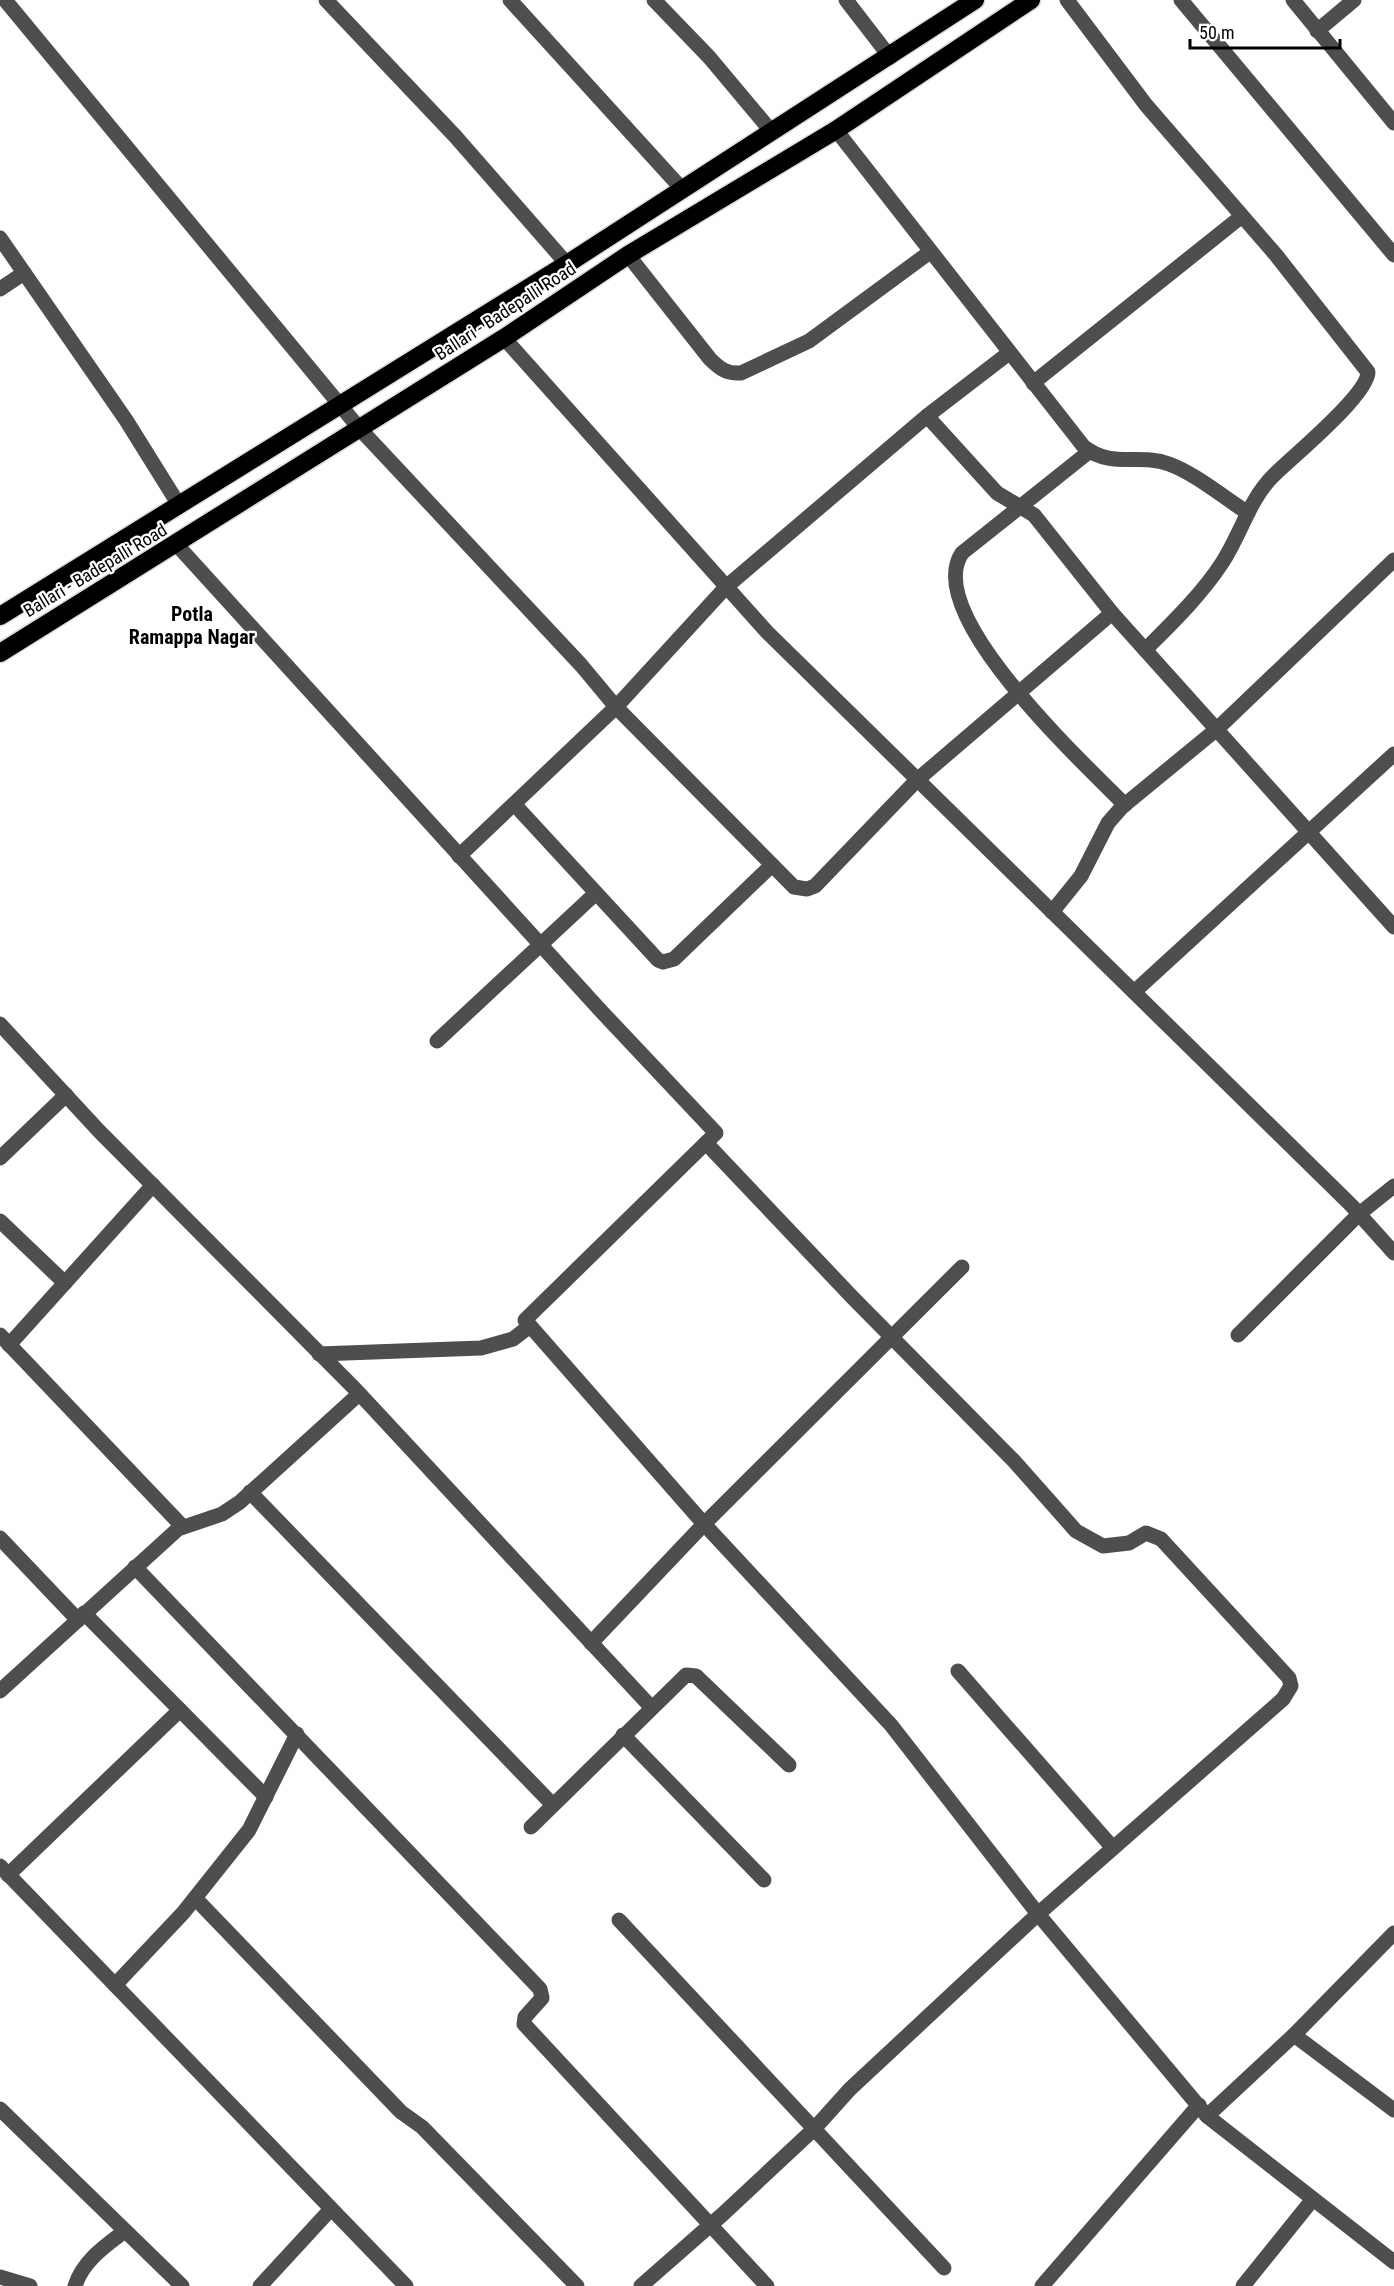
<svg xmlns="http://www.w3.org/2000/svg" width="1394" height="2286" viewBox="0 0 1394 2286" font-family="'Roboto Condensed',sans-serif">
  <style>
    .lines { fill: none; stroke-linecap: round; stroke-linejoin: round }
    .highway-casing { stroke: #dbdbdb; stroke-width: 21 }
    .minor { stroke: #4e4e4e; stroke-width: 15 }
    .highway { stroke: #000; stroke-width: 18 }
    .labels { text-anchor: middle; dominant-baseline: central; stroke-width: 4.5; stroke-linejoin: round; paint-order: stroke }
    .street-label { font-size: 18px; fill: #000; stroke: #fff }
    .neighbourhood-label { font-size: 20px; font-weight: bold; fill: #000; stroke: #fff }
  </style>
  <rect width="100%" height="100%" fill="#fff"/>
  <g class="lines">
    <defs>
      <g id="highway">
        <path d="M 0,616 L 567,264 L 975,0"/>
        <path d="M 0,653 L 504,338 L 628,255 L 836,130 L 1031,0"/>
      </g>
    </defs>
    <!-- highway casing -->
    <use href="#highway" class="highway-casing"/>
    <!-- minor -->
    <g class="minor">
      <path d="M 5,0 L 359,428 L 581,665 L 616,707 L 794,887 L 807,889 L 815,886 L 917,780 L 1112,613"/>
      <path d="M 326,0 L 455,136 L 567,264"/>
      <path d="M 510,0 L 682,189"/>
      <path d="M 654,0 L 709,57 L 771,131"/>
      <path d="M 846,0 L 890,57"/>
      <path d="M 1067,0 L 1146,105 L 1276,255 L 1368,372 C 1368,395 1292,457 1273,476 C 1249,500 1241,534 1222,563 C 1201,595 1173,622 1146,649"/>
      <path d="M 1181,0 L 1394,255"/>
      <path d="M 1293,0 L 1394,123"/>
      <path d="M 1317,31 L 1354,0"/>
      <path d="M 836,130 L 1084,447 C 1112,469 1139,453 1169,464 C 1196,474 1223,497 1248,513"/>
      <path d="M 0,238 L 126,420 L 179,505"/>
      <path d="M 628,255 L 710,359 C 720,369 727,374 741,373 L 809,341 L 930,252"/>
      <path d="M 0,289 L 24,273"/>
      <path d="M 504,338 L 767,632 L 1351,1205 L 1394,1253"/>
      <path d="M 1033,383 L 1242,216"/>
      <path d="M 927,416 L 997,493 L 1034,515 L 1112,613 L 1394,927"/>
      <path d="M 1090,451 L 962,553 C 921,614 1085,764 1125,805"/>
      <path d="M 177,545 L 601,1011 L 716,1133 L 525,1320 L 704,1524 L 891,1725 L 1038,1914 L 1207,2116 L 1394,2262"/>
      <path d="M 515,805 L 658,960 L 663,962 L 674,959 L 772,865"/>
      <path d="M 459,856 L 616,707 L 726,587 L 927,416 L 1009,353"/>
      <path d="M 1052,912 L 1081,876 L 1108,823 L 1122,807 L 1217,729 L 1394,560"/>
      <path d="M 1134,992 L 1394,754"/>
      <path d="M 0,1024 L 99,1131 L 356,1390 L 651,1707"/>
      <path d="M 437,1041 L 596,893"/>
      <path d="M 0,1158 L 66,1095"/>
      <path d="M 0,1221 L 65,1283"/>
      <path d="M 0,1335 L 183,1527"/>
      <path d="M 1238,1335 L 1359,1214 L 1394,1186"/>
      <path d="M 9,1345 L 153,1185"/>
      <path d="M 319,1354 L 481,1348 L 513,1339 L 530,1326"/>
      <path d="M 250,1492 L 553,1805"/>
      <path d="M 0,1538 L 78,1620"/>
      <path d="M 135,1567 L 540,1989 L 542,1998 L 525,2017 L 524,2024 L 767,2286"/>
      <path d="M 84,1613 L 266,1797"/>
      <path d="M 591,1643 L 704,1524 L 962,1267"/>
      <path d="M 958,1671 L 1113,1848"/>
      <path d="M 0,1691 L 178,1529 L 222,1514 L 240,1502 L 359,1394"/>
      <path d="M 623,1735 L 764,1880"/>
      <path d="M 531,1827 L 686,1675 L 696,1676 L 789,1765"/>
      <path d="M 0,1866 L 406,2286"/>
      <path d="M 8,1875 L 180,1710"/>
      <path d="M 195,1898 L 401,2112 L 422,2127 L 577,2286"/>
      <path d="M 619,1920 L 944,2268"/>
      <path d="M 1394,1933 L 1294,2035 L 1394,2110"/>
      <path d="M 115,1985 L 183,1913 L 249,1830 L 297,1734"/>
      <path d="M 0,2109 L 182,2286"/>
      <path d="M 1207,2116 L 1294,2035"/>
      <path d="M 0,2277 L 30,2286"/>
      <path d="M 75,2286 C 83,2261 105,2246 125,2231"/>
      <path d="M 260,2286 L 331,2209"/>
      <path d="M 641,2286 L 723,2214 L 814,2129 L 850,2089 L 1038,1914 L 1283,1699 L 1291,1686 L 1289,1678 L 1161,1539 L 1146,1533 L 1129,1543 L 1103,1546 L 1076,1531 L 1014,1461 L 853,1298 L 706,1143"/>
      <path d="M 1042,2286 L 1199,2105"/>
      <path d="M 1243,2286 L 1313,2199"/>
    </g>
    <!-- highway -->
    <use href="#highway" class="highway"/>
  </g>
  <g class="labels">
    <!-- street labels -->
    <g class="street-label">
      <text transform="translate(505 311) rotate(-33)">Ballari - Badepalli Road</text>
      <text transform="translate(95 570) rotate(-31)">Ballari - Badepalli Road</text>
    </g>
    <!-- neighbourhood labels -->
    <g class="neighbourhood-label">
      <text x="192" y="614">Potla<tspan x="192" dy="23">Ramappa Nagar</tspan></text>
    </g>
  </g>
  <!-- scale -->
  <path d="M1190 39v9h150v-9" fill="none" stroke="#000000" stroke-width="3"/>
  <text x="1199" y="39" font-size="18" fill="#000000" stroke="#ffffff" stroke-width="4.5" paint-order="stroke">50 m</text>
</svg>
